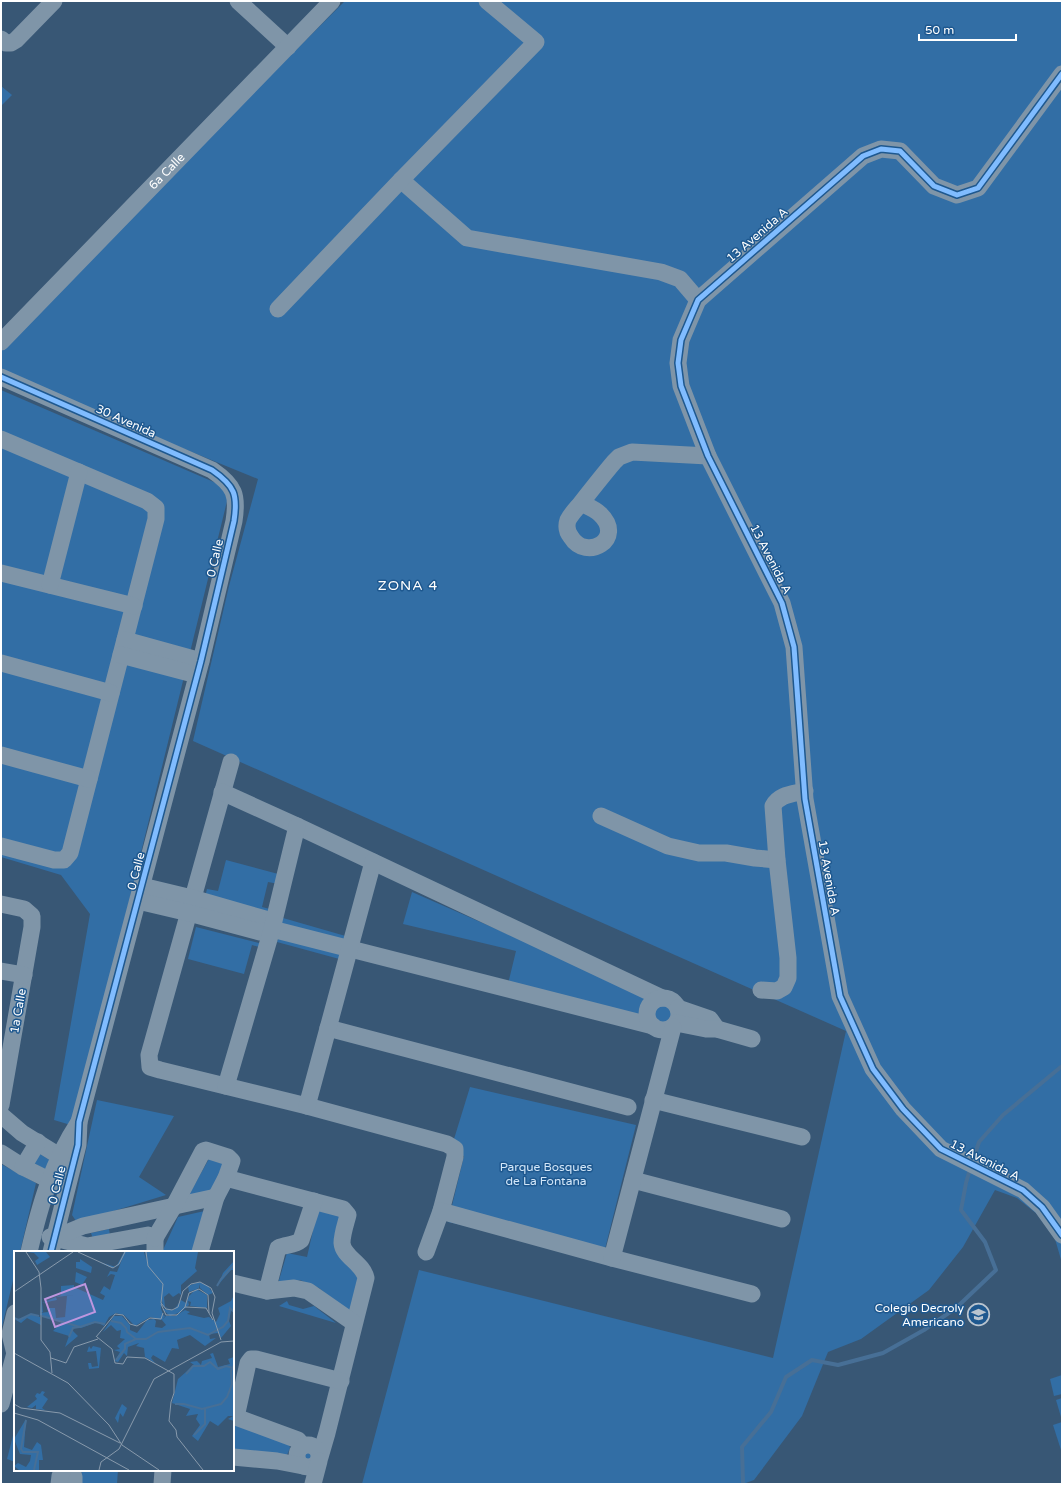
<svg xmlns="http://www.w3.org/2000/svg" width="1063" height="1485" viewBox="0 0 1063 1485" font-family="'Varela Round',sans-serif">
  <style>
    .green { fill: #326ea5 }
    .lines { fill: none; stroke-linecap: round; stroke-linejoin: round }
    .stream { stroke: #476f96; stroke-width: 4 }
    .minor { stroke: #7f95a8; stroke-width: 17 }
    .cycleway-casing { stroke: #1e588f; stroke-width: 8 }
    .cycleway { stroke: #80bcff; stroke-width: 5 }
    .labels { text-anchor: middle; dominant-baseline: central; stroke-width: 3; stroke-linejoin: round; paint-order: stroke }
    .street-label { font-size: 12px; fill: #fff; stroke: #1e588f }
    .park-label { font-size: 12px; fill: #d3e7f9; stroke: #1e588f }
    .poi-label { font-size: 12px; fill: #fff; stroke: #1e588f; text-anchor: end }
    .quarter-label { font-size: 14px; letter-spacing: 1px; fill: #fff; stroke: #1e588f }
    .inset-river { fill: none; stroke: #476f96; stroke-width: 2 }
    .inset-road { fill: none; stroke: #889aac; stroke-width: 1 }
    .view { fill: #bd96df; fill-opacity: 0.15; stroke: #bd96df; stroke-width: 2 }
    .inset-edge { fill: none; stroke: #fff; stroke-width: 2 }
  </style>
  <rect width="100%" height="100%" fill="#385775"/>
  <!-- green -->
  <g class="green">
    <path d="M 345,1 L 1062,1 L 1062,1263 L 1055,1239 L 1037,1214 L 1017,1198 L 995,1190 L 963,1247 L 929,1290 L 861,1339 L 828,1352 L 802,1416 L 754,1480 L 743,1484 L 362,1484 L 419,1270 L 773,1358 L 846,1031 L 193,741 L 229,586 L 258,479 L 1,374 L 1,344 Z"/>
    <path d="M 1,86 L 12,95 L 1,106 Z"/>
    <path d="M 1,390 L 230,489 L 74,1126 L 54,1120 L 90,914 L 61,875 L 1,857 Z"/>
    <path d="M 226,860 L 282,875 L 279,884 L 268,882 L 262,907 L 274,910 L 272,916 L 205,897 L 207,889 L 218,891 Z"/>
    <path d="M 412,892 L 652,997 C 646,1003 644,1009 645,1018 L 508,984 L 516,951 L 403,924 Z"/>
    <path d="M 283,918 L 349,937 L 348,945 L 280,926 Z"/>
    <path d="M 196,927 L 263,944 L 262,948 L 252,945 L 244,974 L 188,959 Z"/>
    <path d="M 279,936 L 345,955 L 343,960 L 277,942 Z"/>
    <circle cx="663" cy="1013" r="10"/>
    <path d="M 470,1087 L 636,1125 L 603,1257 L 448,1222 L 464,1156 L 450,1152 Z"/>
    <path d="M 97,1100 L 174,1116 L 139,1177 L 166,1195 L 84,1220 L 76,1221 L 72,1215 Z"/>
    <path d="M 40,1154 L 53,1162 L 47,1171 L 34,1163 Z"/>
    <path d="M 210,1157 L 224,1161 L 213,1194 L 186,1200 Z"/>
    <path d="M 1,1164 L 36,1183 L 20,1252 L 15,1252 L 15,1272 L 1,1331 Z"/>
    <path d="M 318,1208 L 345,1215 L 337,1248 L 362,1284 L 355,1318 L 319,1288 L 300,1280 L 277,1287 L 287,1253 L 307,1257 Z"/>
    <path d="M 209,1210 L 197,1252 L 164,1252 L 163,1250 L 178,1217 Z"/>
    <path d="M 109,1229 L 110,1235 L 93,1239 L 91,1233 Z"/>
    <path d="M 287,1301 L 289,1305 L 303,1309 L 314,1306 L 336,1323 L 279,1306 Z"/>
    <path d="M 1062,1375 L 1062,1394 L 1054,1396 L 1050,1379 Z"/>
    <path d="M 1062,1398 L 1062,1417 L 1061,1417 L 1056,1400 Z"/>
    <path d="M 233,1422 L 289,1443 L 290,1448 L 287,1455 L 233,1449 Z"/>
    <path d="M 1062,1422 L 1062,1449 L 1061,1450 L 1053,1425 Z"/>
    <path d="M 15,1428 L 15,1462 L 7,1459 Z"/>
    <path d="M 310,1448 L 314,1451 L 311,1463 L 301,1458 L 301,1452 Z"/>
    <path d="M 82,1470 L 118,1470 L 117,1484 L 80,1484 Z"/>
  </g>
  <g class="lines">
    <!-- stream -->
    <g class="stream">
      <path d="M 973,1160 L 979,1142 L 1003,1115 L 1062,1066"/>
      <path d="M 743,1484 L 742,1447 L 771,1412 L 786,1377 L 812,1360 L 838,1365 L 883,1353 L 924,1330 L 956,1308 L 996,1270 L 985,1242 L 961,1210 L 966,1183 L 970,1169"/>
    </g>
    <!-- minor -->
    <g class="minor">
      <path d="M 238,1 L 288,47"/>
      <path d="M 1,39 L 6,43 L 11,43 L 16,40 L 54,1"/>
      <path d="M 1062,74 L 978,188 L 957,195 L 934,186 L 900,151 L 881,149 L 863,156 L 698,300 L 681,340 L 678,363 L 681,386 L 708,456 L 782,603 L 794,647 L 805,799 L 840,996 L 873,1069 L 903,1109 L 941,1149 L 1023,1190 L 1042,1207 L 1062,1235"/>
      <path d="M 401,180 L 467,238 L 661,272 L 680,279 L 698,300"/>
      <path d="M 278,309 L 401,180 L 536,42 L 487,1"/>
      <path id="s1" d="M 1,342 L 332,1"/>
      <path d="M 1,377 L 212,470 C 235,486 238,495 234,521 L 201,661 L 79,1122 L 78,1145 L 51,1252"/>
      <path d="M 1,439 L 147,501 L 156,508 L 156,519 L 70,853 L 64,860 L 54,860 L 1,846"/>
      <path d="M 581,503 C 587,506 595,509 600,514 C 626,539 586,562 571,537 C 567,532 566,526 568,520 C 571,514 577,508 581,503 C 592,489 603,475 614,462 L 619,457 L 632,452 L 708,456"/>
      <path d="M 1,573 L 134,606"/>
      <path d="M 50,585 L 79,472"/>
      <path d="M 125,640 L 201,661"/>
      <path d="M 121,655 L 197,675"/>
      <path d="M 1,663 L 111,693"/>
      <path d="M 1,755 L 89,779"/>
      <path d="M 231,762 L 149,1055 L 150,1067 L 160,1070 L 307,1106 L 447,1144 L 455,1149 L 455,1157 L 441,1211 L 426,1252"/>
      <path d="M 222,792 L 297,826 L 662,998"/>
      <path d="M 601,816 L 668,846 L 699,853 L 726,853 L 755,858 L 777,860"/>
      <path d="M 142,886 L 192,898 L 265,919 L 272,929"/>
      <path d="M 138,901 L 189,913 L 260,932 L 272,929 L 653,1026"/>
      <path d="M 1,904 L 24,909 L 32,916 L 32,927 L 1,1105"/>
      <path d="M 1,971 L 24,975"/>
      <path d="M 761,990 L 777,991 L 784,987 L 788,978 L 788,958 L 777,860 L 773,806 C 779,794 793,794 805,791"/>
      <circle cx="663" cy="1014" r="16"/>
      <path d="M 678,1008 L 710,1019 L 717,1029"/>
      <path d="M 676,1023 L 706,1029 L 717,1029 L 752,1039"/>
      <path d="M 328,1028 L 628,1107"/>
      <path d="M 226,1086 L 272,929 L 297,826"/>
      <path d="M 653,1100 L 802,1137"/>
      <path d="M 307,1106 L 373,862"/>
      <path d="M 1,1115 L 22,1133 L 69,1162"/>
      <path d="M 1,1153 L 23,1167 L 59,1185"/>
      <path d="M 23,1167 L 38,1142"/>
      <path d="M 226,1178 L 343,1209 L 348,1215 C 346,1223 342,1234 342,1243 C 343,1257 363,1263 366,1278 L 327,1433 L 320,1457"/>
      <path d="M 633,1180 L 782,1219"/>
      <path d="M 441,1211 L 612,1258 L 752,1294"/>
      <path d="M 50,1237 L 87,1246 L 148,1235 L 155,1238 L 155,1252"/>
      <path d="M 54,1238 L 83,1226 L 216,1197"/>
      <path d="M 155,1238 L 174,1206 L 203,1151 L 206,1150 L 228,1157 L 232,1161 L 226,1178 L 216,1197 L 200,1252"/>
      <path d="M 29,1252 C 40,1205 52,1163 79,1122"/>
      <path d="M 612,1258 L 673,1027"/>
      <path d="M 233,1283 L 267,1291 L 294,1288 L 308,1291 L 354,1323"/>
      <path d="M 267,1291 L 278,1248 C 286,1244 294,1246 301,1240 L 314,1201"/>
      <path d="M 15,1313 L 10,1334 L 15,1354"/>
      <path d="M 1,1404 L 15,1353"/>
      <path d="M 233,1416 L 298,1440 L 303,1446"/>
      <path d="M 236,1417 L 248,1363 L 251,1359 L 256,1359 L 341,1381"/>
      <circle cx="308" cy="1456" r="11"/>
      <path d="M 233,1457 L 277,1461 L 303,1466"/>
      <path d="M 72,1470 L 74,1477 L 74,1484"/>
      <path d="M 59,1484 L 60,1476 L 63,1470"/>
      <path d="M 162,1484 L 163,1470"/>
      <path d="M 313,1484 L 319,1461"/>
    </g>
    <defs>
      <g id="cycleway">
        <path d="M 1062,74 L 978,188 L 957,195 L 934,186 L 900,151 L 881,149 L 863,156 L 698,300 L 681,340 L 678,363 L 681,386 L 708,456 L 782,603 L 794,647 L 805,799 L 840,996 L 873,1069 L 903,1109 L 941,1149 L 1023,1190 L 1042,1207 L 1062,1235"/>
        <path d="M 1,377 L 212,470 C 235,486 238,495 234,521 L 201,661 L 79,1122 L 78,1145 L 51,1252"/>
      </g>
    </defs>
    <!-- cycleway casing -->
    <use href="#cycleway" class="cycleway-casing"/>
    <!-- cycleway -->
    <use href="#cycleway" class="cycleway"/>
  </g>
  <!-- icons -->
  <defs>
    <symbol id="school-ring" viewBox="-11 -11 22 22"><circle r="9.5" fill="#1e588f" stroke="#b9c4cf" stroke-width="1.5"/><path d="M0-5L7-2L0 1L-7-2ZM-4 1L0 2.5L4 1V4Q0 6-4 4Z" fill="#b9c4cf"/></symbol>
  </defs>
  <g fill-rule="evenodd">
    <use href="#school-ring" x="966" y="1302" width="25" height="25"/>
  </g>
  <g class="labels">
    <!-- street labels -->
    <g class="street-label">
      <text stroke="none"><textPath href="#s1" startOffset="238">6a Calle</textPath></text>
      <text transform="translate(757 235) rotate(-41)">13 Avenida A</text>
      <text transform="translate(126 421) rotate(24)">30 Avenida</text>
      <text transform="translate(215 558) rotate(-77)">0 Calle</text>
      <text transform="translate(771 559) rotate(63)">13 Avenida A</text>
      <text transform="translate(136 871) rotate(-75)">0 Calle</text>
      <text transform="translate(829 878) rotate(80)">13 Avenida A</text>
      <text transform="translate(18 1011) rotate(-80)">1a Calle</text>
      <text transform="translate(985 1160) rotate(27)">13 Avenida A</text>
      <text transform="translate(57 1185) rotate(-76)">0 Calle</text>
    </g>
    <!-- park labels -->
    <g class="park-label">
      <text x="546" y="1167">Parque Bosques<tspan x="546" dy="14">de La Fontana</tspan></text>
    </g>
    <!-- poi labels -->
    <g class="poi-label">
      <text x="964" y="1308">Colegio Decroly<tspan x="964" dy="14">Americano</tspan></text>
    </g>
    <!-- quarter labels -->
    <g class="quarter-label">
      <text x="408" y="585">ZONA 4</text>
    </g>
  </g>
  <!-- overview -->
  <g transform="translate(14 1251)">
    <rect width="220" height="220" fill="#385775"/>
    <path d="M 13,1 L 32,1 L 36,6 L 23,14 L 21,10 L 25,7 L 20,2 ZM 110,1 L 130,1 L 132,9 L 131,1 L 184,1 L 181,17 L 183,20 L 167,34 L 167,44 L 165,42 L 159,46 L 155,42 L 150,46 L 151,56 L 156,58 L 152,57 L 149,55 L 147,45 L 147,58 L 150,65 L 152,64 L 148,69 L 136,66 L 121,75 L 110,64 L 102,62 L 95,66 L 90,75 L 83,71 L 67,77 L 59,77 L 59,80 L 64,85 L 51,96 L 55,85 L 39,80 L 48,71 L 26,64 L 28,41 L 28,52 L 47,44 L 47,35 L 60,34 L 60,36 L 89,49 L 91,45 L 86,42 L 90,35 L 96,39 L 101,24 L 97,23 L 93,26 L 96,20 L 103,21 L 109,6 L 105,14 L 102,16 L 100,16 L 98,17 L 96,16 L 85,11 L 102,16 ZM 60,44 L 53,45 L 51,66 L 42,67 L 41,57 L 33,57 L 34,61 L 26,62 L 29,61 L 28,52 L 43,49 L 42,46 ZM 66,8 L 78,16 L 77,22 L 62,17 L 62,11 L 66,11 ZM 220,10 L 220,19 L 217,19 L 204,34 L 209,22 ZM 62,21 L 73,26 L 68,34 L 61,31 ZM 185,31 L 194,35 L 199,42 L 194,44 L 186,37 L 186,33 L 185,37 L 175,41 L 174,35 ZM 182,38 L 193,44 L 193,57 L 176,55 L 177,51 L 174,50 L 175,54 L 167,61 L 156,65 L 148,58 L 160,59 L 167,49 L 172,52 L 175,45 ZM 220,44 L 220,61 L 217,60 L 215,70 L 217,75 L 207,87 L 204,82 L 195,83 L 196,88 L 202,87 L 191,95 L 176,84 L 163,89 L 165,98 L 158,97 L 151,111 L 139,104 L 137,107 L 141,112 L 131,106 L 130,97 L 122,95 L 125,92 L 114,96 L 113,105 L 110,102 L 104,111 L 101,110 L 106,101 L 100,99 L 106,98 L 103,95 L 111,88 L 106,87 L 107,79 L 103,80 L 97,74 L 89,81 L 100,65 L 108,65 L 116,74 L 116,79 L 123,82 L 133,69 L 140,68 L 142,70 L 141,76 L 148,77 L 152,74 L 148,69 L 152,65 L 161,65 L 171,59 L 176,61 L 173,63 L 190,67 L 195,66 L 202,71 L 206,63 L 204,57 L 217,50 ZM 18,63 L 26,66 L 27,74 L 13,67 L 7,72 L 2,69 ZM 75,95 L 77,98 L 79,95 L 87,97 L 85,117 L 75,118 L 74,112 L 77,112 L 78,116 L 84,115 L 82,100 L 73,101 ZM 199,102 L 204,116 L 216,113 L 214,108 L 220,106 L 220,170 L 214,168 L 219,165 L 214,165 L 204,175 L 196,170 L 184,190 L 178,185 L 186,174 L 182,168 L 184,163 L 172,165 L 176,158 L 158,152 L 164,128 L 180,114 L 176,111 L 183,110 L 187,114 L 188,110 L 198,107 L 196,103 ZM 28,140 L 31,141 L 29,144 L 34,148 L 28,157 L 31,159 L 22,158 L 22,154 L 18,157 L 13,156 L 23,148 L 21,145 L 23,142 L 26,143 ZM 108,153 L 113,157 L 109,166 L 106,162 L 104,172 L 101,167 ZM 12,168 L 10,196 L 18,199 L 23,191 L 27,194 L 29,209 L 25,209 L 25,219 L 5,219 L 0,215 L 4,212 L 12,216 L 16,210 L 17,204 L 6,203 L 0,188 Z" fill="#326ea5" fill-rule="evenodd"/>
    <path class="inset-river" d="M 203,35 L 207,28 L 220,14M 28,65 L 66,76 L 81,71 L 91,73M 0,67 L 5,69 L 17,63 L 25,65M 97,70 L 107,72 L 112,77 L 113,81 L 122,88 L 111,93 L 111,98 L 102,109M 55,86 L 59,77 L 65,76M 122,88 L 132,88 L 144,81 L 176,77 L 194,84 L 209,76 L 214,70 L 216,57 L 219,60 L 220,57M 172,123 L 179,115 L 190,115 L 196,111 L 204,118 L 212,115 L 219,117M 161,153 L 170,153 L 188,158 L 207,153 L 213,146 L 218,133 L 217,120 L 220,114M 12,169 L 7,198 L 9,201 L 24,201 L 20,219M 180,184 L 191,173 L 191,158"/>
    <path class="inset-road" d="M 12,1 L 25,21 L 27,37 L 27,89 L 36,101 L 38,122M 64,1 L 99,17 L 105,13 L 111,1M 132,1 L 134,15 L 149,33 L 147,52 L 152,58 L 158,59 L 164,56 L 169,40 L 177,33 L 186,31 L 197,37 L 201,46 L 198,62 L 207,89M 0,41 L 59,1M 147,53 L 152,64 L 163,64 L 171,56 L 175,42 L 185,38 L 194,44 L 195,62M 171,56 L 192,57 L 199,69M 82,86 L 101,63 L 109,64 L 116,73 L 123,75 L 136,67 L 147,68 L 149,62M 83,86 L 98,98 L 101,112 L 109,113 L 113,106 L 131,107 L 160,123 L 160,142 L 157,151 L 155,170 L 162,179 L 163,186 L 189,219M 0,102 L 54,132 L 95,174 L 108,194 L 145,219M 37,107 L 52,112 L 60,96 L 84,88M 0,153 L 7,157 L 46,162 L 106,192M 0,162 L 24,169 L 115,219M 85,219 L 87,211 L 105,198 L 140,128 L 207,91 L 220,90"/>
    <path class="view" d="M 71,33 L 81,61 L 41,76 L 31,48 Z"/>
    <rect width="220" height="220" class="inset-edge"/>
  </g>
  <!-- border -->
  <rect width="1063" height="1485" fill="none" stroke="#ffffff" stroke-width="4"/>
  <!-- scale -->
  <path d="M919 34v6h97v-6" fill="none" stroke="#ffffff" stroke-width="2"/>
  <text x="925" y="34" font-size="12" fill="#ffffff" stroke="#1e588f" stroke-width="3" paint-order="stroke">50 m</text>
</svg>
